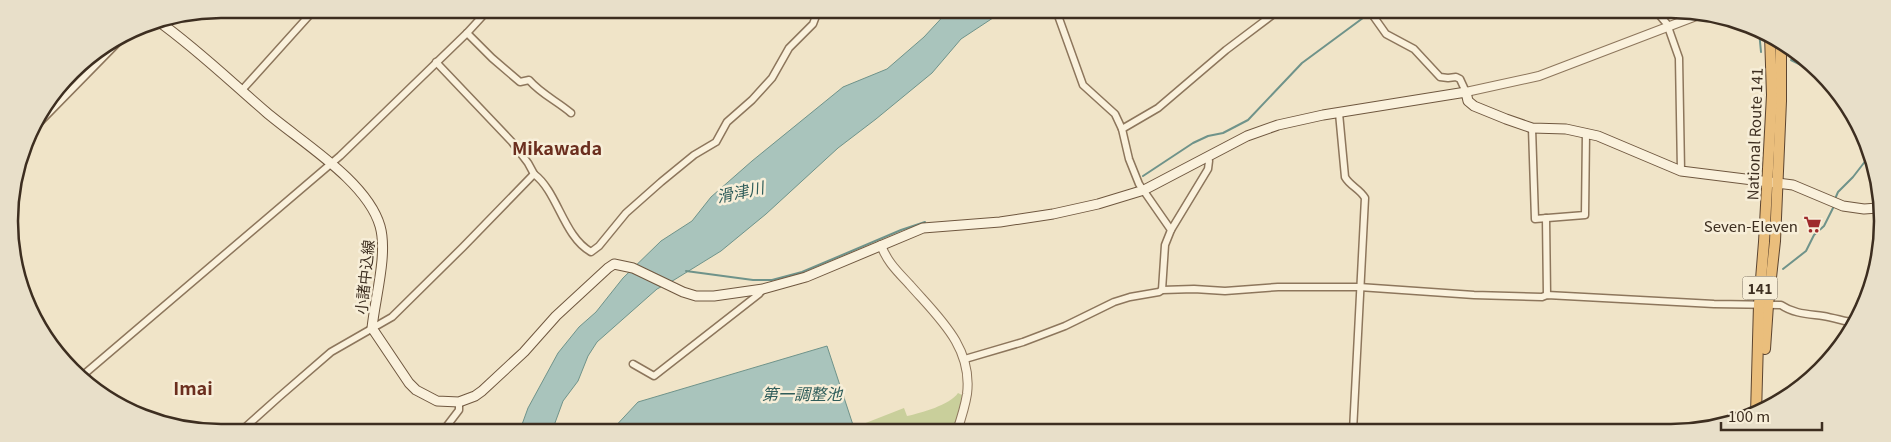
<svg xmlns="http://www.w3.org/2000/svg" width="1891" height="442" viewBox="0 0 1891 442" font-family="Georgia,'Noto Sans JP',serif">
  <style>
    .green { fill: #c9cf9b }
    .water { fill: #a9c4bc; stroke: #6f938a }
    .lines { fill: none; stroke-linecap: round; stroke-linejoin: round }
    .stream { stroke: #6f938a; stroke-width: 2 }
    .minor-casing { stroke: #8d765c; stroke-width: 9 }
    .tertiary-casing { stroke: #8d765c; stroke-width: 10 }
    .secondary-casing { stroke: #6f573f; stroke-width: 11 }
    .trunk-casing { stroke: #5b4430; stroke-width: 12 }
    .minor { stroke: #faf1dc; stroke-width: 6 }
    .tertiary { stroke: #faf1dc; stroke-width: 8 }
    .secondary { stroke: #faf1dc; stroke-width: 9 }
    .trunk { stroke: #eabe7c; stroke-width: 10 }
    .labels { text-anchor: middle; dominant-baseline: central; stroke-width: 5; stroke-linejoin: round; paint-order: stroke }
    .shield { fill: #f7eed8; stroke: #756857; stroke-width: 1 }
    .shield-label { font-size: 14px; font-weight: bold; fill: #3d2e20 }
    .street-label { font-size: 15px; fill: #3d2e20; stroke: #f7eed8 }
    .poi-label { font-size: 15px; fill: #3d2e20; stroke: #f7eed8; text-anchor: end }
    .water-label { font-size: 16px; font-style: italic; fill: #2f5d5a; stroke: #f7eed8 }
    .quarter-label { font-size: 18px; font-weight: bold; fill: #6b2e1e; stroke: #f7eed8 }
    .rim { fill: none; stroke: #3d2e20; stroke-width: 2.5 }
  </style>
  <rect width="100%" height="100%" fill="#f0e4c8"/>
  <!-- green -->
  <path class="green" d="M 958,393 L 962,395 L 954,431 L 860,431 L 858,426 L 904,408 L 907,416 C 921,413 950,405 958,393 Z"/>
  <!-- water -->
  <g class="water">
    <path d="M 949,10 L 1005,10 L 961,39 L 932,73 L 876,119 L 838,148 L 766,214 L 721,251 L 674,280 L 657,289 L 597,342 L 588,356 L 578,381 L 563,401 L 552,431 L 520,430 L 528,408 L 558,353 L 579,327 L 596,312 L 623,278 L 661,241 L 692,221 L 711,197 L 752,161 L 843,87 L 887,69 L 924,37 Z"/>
    <path d="M 827,346 L 855,431 L 611,431 L 638,402 Z"/>
  </g>
  <g class="lines">
    <!-- stream -->
    <g class="stream">
      <path d="M 1759,31 L 1761,52"/>
      <path d="M 1791,60 L 1815,72"/>
      <path d="M 1143,176 L 1193,143 L 1208,136 L 1223,133 L 1248,120 L 1302,63 L 1367,15"/>
      <path d="M 1835,199 L 1838,192 L 1853,177 L 1870,155"/>
      <path d="M 1783,269 L 1806,251 L 1814,235 L 1824,226 L 1833,208"/>
      <path d="M 686,271 L 753,280 L 772,280 L 802,272 L 901,230 L 925,222"/>
    </g>
    <defs>
      <g id="minor">
        <path d="M 1056,10 L 1083,85 L 1115,114 L 1122,129 L 1129,159 L 1139,184 L 1171,230 L 1165,245 L 1162,290"/>
        <path d="M 1369,10 L 1386,34 L 1414,49 L 1440,77 L 1448,78 L 1456,77 L 1460,79 L 1466,92"/>
        <path d="M 1656,11 L 1667,24 L 1679,58 L 1681,171"/>
        <path d="M 467,33 L 492,58 L 520,82 L 529,80 C 541,94 557,101 571,113"/>
        <path d="M 436,62 L 512,142 L 528,163 L 534,174"/>
        <path d="M 242,90 L 315,9"/>
        <path d="M 1339,113 L 1345,177 C 1350,186 1360,189 1365,198 L 1353,431"/>
        <path d="M 1532,128 L 1535,219 L 1585,215 L 1586,133"/>
        <path d="M 1122,129 L 1158,108 L 1226,50 L 1279,10"/>
        <path d="M 29,133 L 129,31"/>
        <path d="M 1546,218 L 1547,295"/>
        <path d="M 1171,230 L 1208,169 L 1209,161 L 1207,157"/>
        <path d="M 965,359 L 1023,342 L 1065,326 L 1114,302 L 1130,297 L 1159,292 L 1162,290 L 1194,289 L 1225,291 L 1278,287 L 1359,287 L 1474,295 L 1542,297 L 1547,295 L 1714,304 L 1781,305 C 1794,314 1809,314 1823,316 C 1834,318 1844,321 1855,323"/>
        <path d="M 633,364 L 654,376 L 759,294 L 763,289"/>
        <path d="M 82,376 L 340,156 L 467,33 L 489,9"/>
        <path d="M 241,431 L 279,397 L 331,352 L 392,317 L 463,247 L 534,174 C 558,192 563,236 591,252 L 599,246 L 626,213 L 661,182 L 694,155 L 716,142 L 727,122 L 752,100 L 772,78 L 789,48 L 813,24 L 816,16"/>
        <path d="M 443,431 L 459,410 L 459,402"/>
      </g>
      <g id="tertiary">
        <path d="M 1466,92 L 1539,76 L 1704,13"/>
        <path d="M 881,245 C 887,262 898,272 910,285 C 938,317 973,347 967,394 C 965,407 961,419 957,431"/>
      </g>
      <path id="secondary" d="M 158,21 C 197,49 230,81 266,112 C 301,142 367,181 380,226 C 388,254 375,298 372,328 L 409,383 L 416,390 L 437,401 L 459,402 L 475,396 L 482,391 L 524,352 L 556,316 L 608,268 L 614,264 L 633,268 L 683,292 L 696,296 L 714,296 L 763,289 L 806,277 L 923,228 L 1000,222 L 1053,214 L 1098,204 L 1144,190 L 1247,136 L 1278,125 L 1323,115 L 1466,92 L 1468,101 L 1474,106 L 1506,119 L 1532,128 L 1566,129 L 1598,136 L 1681,171 L 1793,185 L 1843,206 L 1864,209 L 1878,208"/>
      <g id="trunk">
        <path d="M 1765,349 L 1768,305 L 1775,241 L 1781,101 L 1781,41"/>
        <path d="M 1756,414 L 1759,304 L 1764,242 L 1772,95 L 1770,35"/>
      </g>
    </defs>
    <!-- minor casing -->
    <use href="#minor" class="minor-casing"/>
    <!-- tertiary casing -->
    <use href="#tertiary" class="tertiary-casing"/>
    <!-- secondary casing -->
    <use href="#secondary" class="secondary-casing"/>
    <!-- trunk casing -->
    <use href="#trunk" class="trunk-casing"/>
    <!-- minor -->
    <use href="#minor" class="minor"/>
    <!-- tertiary -->
    <use href="#tertiary" class="tertiary"/>
    <!-- secondary -->
    <use href="#secondary" class="secondary"/>
    <!-- trunk -->
    <use href="#trunk" class="trunk"/>
  </g>
  <!-- icons -->
  <defs>
    <symbol id="supermarket-bare" viewBox="-9 -9 18 18"><path d="M-6-5.5h2.5l.6 2H6L4.5 2H-2.5L-4.4-4H-6ZM-1.5 3.2a1.3 1.3 0 1 0 .1 0ZM3 3.2a1.3 1.3 0 1 0 .1 0Z" fill="#9e2a2b" stroke="#f7eed8" stroke-width="2.5" paint-order="stroke"/></symbol>
  </defs>
  <g fill-rule="evenodd">
    <use href="#supermarket-bare" x="1800" y="212" width="25" height="25"/>
  </g>
  <g class="labels">
    <!-- shield labels -->
    <rect class="shield" x="1742.5" y="276.5" width="35" height="23" rx="4"/>
    <g class="shield-label">
      <text x="1760" y="288">141</text>
    </g>
    <!-- street labels -->
    <g class="street-label">
      <text transform="translate(1754 134) rotate(-88)">National Route 141</text>
      <text transform="translate(364 277) rotate(-84)">小諸中込線</text>
    </g>
    <!-- poi labels -->
    <g class="poi-label">
      <text x="1798" y="225">Seven-Eleven</text>
    </g>
    <!-- water labels -->
    <g class="water-label">
      <text transform="translate(740 191) rotate(-12)">滑津川</text>
      <text x="802" y="393">第一調整池</text>
    </g>
    <!-- quarter labels -->
    <g class="quarter-label">
      <text x="557" y="147">Mikawada</text>
      <text x="193" y="387">Imai</text>
    </g>
  </g>
  <!-- crop -->
  <path d="M0 0H1891V442H0ZM221 18H1671A203 203 0 0 1 1874 221V221A203 203 0 0 1 1671 424H221A203 203 0 0 1 18 221V221A203 203 0 0 1 221 18Z" fill="#e8dfc9" fill-rule="evenodd"/>
  <path class="rim" d="M221 18H1671A203 203 0 0 1 1874 221V221A203 203 0 0 1 1671 424H221A203 203 0 0 1 18 221V221A203 203 0 0 1 221 18Z"/>
  <!-- scale -->
  <path d="M1721 422v8h101v-8" fill="none" stroke="#3d2e20" stroke-width="2.5"/>
  <text x="1728" y="422" font-size="15" fill="#3d2e20" stroke="#f7eed8" stroke-width="4" paint-order="stroke">100 m</text>
</svg>
